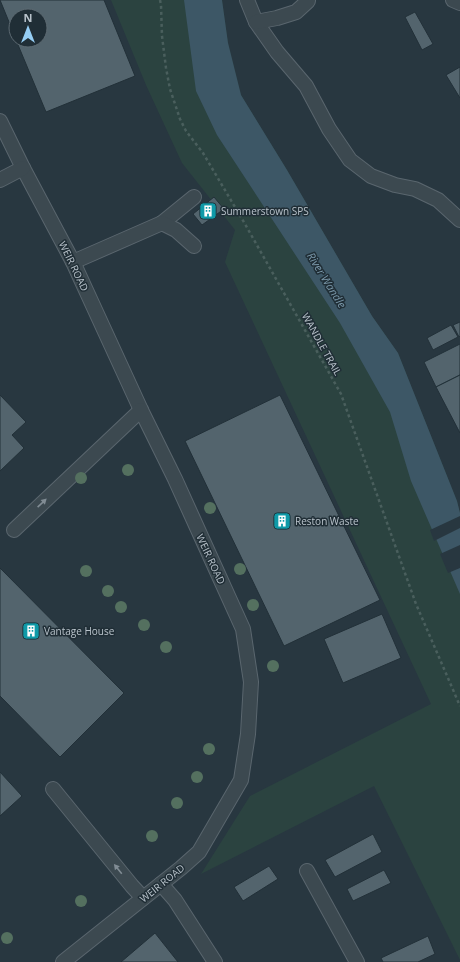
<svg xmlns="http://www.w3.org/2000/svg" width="460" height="962" viewBox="0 0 460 962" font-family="'Open Sans',sans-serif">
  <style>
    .park { fill: #2b4340 }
    .water { fill: #3d5766 }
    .pier { fill: #283740 }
    .building { fill: #53646d; stroke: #223038 }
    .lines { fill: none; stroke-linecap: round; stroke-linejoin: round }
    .lane-casing { stroke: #5a666e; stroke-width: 16 }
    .path { stroke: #4a5f5d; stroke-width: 2.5; stroke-dasharray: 3 3; stroke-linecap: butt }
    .lane { stroke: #3c4950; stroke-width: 14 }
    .tree { fill: #54705f }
    .oneway { fill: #818c94 }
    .labels { text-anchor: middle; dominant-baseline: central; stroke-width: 3; stroke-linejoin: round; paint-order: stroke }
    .poi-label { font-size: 10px; fill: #b9c3cb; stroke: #202e36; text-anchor: start }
    .street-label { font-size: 10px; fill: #b9c3cb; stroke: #202e36 }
    .water-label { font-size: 11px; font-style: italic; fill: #7b99ab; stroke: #202e36 }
  </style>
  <rect width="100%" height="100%" fill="#283740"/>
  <!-- park -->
  <path class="park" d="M 111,0 L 222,0 L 228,43 L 241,95 L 287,170 L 372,316 L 398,353 L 457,501 L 460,513 L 460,960 L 374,786 L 201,874 L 250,796 L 431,704 L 225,262 L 235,230 L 182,163 L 146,85 Z"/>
  <!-- water -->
  <path class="water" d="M 184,0 L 222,0 L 228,43 L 241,95 L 287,170 L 372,316 L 398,353 L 457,501 L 460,513 L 460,594 L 411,481 L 390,412 L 340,323 L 217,135 L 196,91 Z"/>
  <!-- pier -->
  <g class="pier">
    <path d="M 460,516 L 460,528 L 434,541 L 430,530 Z"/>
    <path d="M 460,545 L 460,568 L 448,573 L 440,554 Z"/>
  </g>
  <!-- building -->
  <g class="building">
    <path d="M 0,0 L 104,0 L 135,76 L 46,112 L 16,40 L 40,40 L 40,16 L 16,16 L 16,39 Z"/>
    <path d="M 415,12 L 433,44 L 422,50 L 405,17 Z"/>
    <path d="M 460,67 L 460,98 L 446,75 Z"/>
    <path d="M 214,197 L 224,209 L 202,225 L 193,214 Z"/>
    <path d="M 460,322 L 460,336 L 459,337 L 453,325 Z"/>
    <path d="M 451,325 L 458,337 L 433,350 L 427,338 Z"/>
    <path d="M 460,344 L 460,375 L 436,387 L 424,362 Z"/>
    <path d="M 460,375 L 460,433 L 436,387 Z"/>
    <path d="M 0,395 L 26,422 L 12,435 L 24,448 L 0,471 Z"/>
    <path d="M 280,395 L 380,600 L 284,646 L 185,441 Z"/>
    <path d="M 0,568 L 124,693 L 60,757 L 0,696 Z"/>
    <path d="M 382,614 L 401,658 L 343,683 L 324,639 Z"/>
    <path d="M 0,772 L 22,796 L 0,816 Z"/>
    <path d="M 373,834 L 382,852 L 335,877 L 325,860 Z"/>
    <path d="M 269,866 L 278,879 L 243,901 L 234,887 Z"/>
    <path d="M 384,870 L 391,883 L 353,901 L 347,889 Z"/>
    <path d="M 155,933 L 178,962 L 121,962 Z"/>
    <path d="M 428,936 L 435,954 L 418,962 L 383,962 L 381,958 Z"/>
  </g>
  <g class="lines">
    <defs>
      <g id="lane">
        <path d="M 247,0 L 256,22 L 277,52 L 306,86 L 329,129 L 350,160 L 371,176 L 395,185 L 415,189 L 438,200 L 460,220"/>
        <path d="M 453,0 L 460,3"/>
        <path d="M 256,22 L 277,18 L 296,12 L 308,1"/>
        <path d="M 0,121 L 23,168 L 73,262 L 141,410 L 175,479 L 243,629 L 251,682 L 248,734 L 241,780 L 199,852 L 181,868 L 63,962"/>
        <path d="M 0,180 L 23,168"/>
        <path d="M 162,223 L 194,197"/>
        <path d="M 73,262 L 162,223 L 176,230 L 194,246"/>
        <path d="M 14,530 L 141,410"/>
        <path d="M 53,789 L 132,886 L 143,898"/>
        <path d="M 307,871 L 357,962"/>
        <path d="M 161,884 L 175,900 L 215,962"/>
      </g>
    </defs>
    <!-- lane casing -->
    <use href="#lane" class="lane-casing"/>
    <!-- path -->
    <path class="path" d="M 160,0 L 161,5 L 162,36 L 166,68 L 170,89 L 180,119 L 186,131 L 203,153 L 245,224 L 341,394 L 416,604 L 460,706"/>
    <!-- lane -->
    <use href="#lane" class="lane"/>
  </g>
  <!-- trees -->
  <g class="tree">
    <circle cx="128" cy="470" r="6"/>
    <circle cx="81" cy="478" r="6"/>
    <circle cx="210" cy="508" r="6"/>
    <circle cx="240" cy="569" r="6"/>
    <circle cx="86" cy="571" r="6"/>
    <circle cx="108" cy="591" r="6"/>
    <circle cx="253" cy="605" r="6"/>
    <circle cx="121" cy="607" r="6"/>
    <circle cx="144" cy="625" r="6"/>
    <circle cx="166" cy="647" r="6"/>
    <circle cx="273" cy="666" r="6"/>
    <circle cx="209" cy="749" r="6"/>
    <circle cx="197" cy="777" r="6"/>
    <circle cx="177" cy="803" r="6"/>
    <circle cx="152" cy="836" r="6"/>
    <circle cx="81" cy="901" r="6"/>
    <circle cx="7" cy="938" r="6"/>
  </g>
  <!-- one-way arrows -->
  <defs><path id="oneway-solid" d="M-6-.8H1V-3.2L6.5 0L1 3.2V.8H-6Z"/></defs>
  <g class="oneway">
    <use href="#oneway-solid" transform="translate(42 503) rotate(-43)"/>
    <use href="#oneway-solid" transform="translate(118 869) rotate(-129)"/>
  </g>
  <!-- icons -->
  <defs>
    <symbol id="building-square" viewBox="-11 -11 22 22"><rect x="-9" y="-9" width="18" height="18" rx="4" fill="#0f9aa8" stroke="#202e36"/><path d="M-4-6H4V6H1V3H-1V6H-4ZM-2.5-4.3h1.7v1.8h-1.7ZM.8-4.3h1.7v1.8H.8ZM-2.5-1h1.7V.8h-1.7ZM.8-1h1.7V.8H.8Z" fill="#fff"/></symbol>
  </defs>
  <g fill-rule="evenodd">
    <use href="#building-square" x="198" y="201" width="20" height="20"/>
    <use href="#building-square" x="272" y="511" width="20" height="20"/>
    <use href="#building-square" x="21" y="621" width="20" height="20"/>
  </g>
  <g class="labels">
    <!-- poi labels -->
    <g class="poi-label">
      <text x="221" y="211">Summerstown SPS</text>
      <text x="295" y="521">Reston Waste</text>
      <text x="44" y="631">Vantage House</text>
    </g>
    <!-- street labels -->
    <g class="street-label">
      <text transform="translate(74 266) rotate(64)">WEIR ROAD</text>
      <text transform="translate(322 344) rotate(61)">WANDLE TRAIL</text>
      <text transform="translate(211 559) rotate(65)">WEIR ROAD</text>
      <text transform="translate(162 883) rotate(-39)">WEIR ROAD</text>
    </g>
    <!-- water labels -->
    <g class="water-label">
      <text transform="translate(327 280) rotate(58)">River Wandle</text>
    </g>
  </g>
  <!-- north arrow -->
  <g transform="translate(28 28)"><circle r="19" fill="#202e36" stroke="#5d6a72"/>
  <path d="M0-3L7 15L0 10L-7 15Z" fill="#95cdf3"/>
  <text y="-6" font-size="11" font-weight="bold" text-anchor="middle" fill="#b9c3cb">N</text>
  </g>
</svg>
